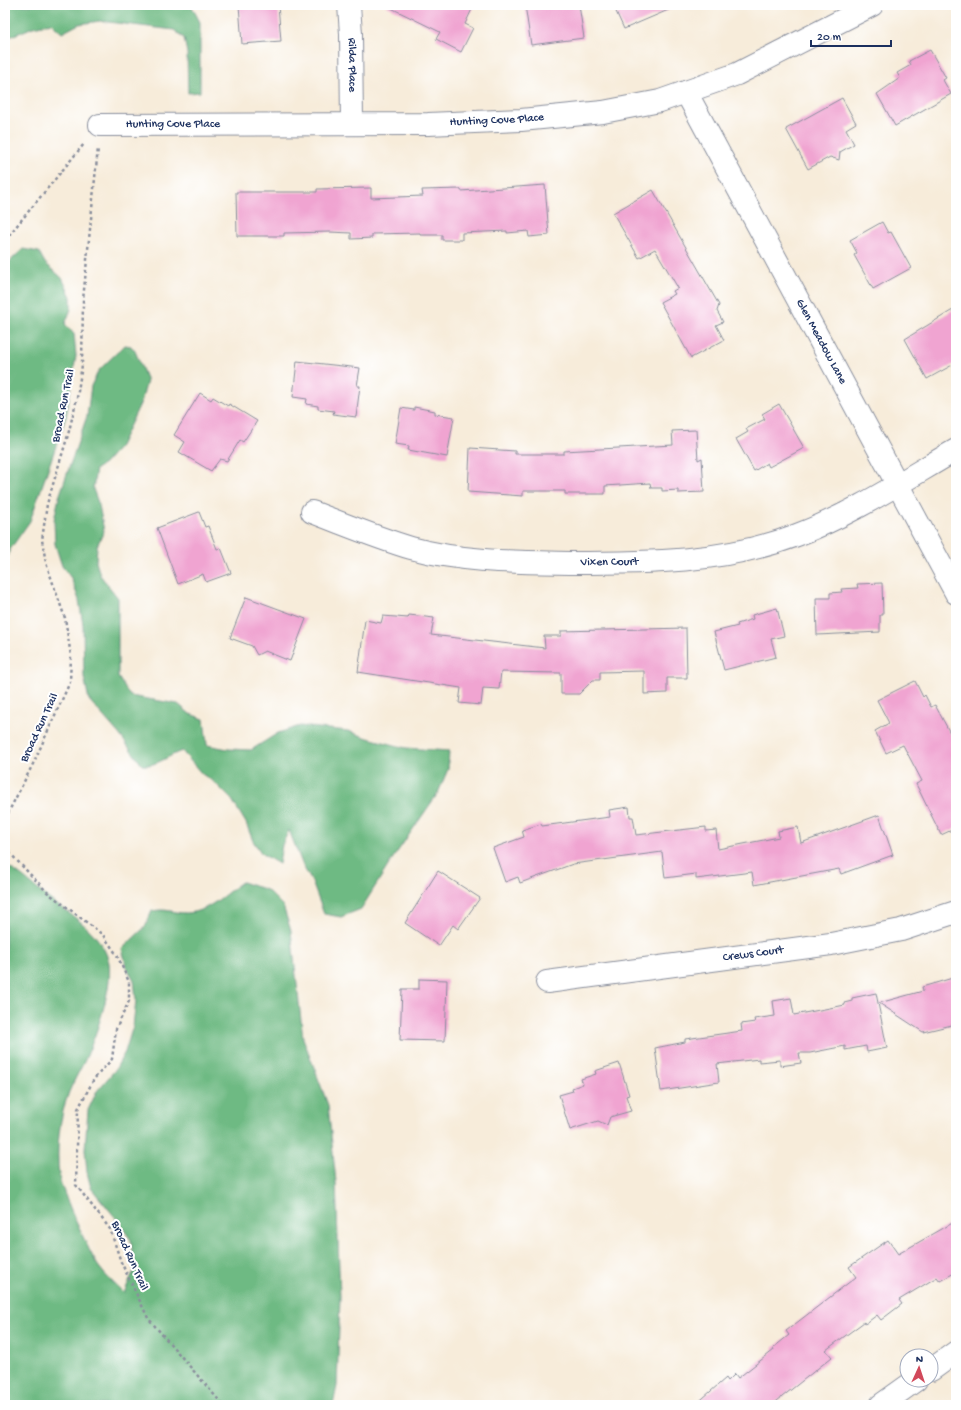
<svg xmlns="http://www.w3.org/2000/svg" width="961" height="1410" viewBox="0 0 961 1410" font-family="'Gochi Hand',sans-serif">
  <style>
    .forest { fill: #6eba83; stroke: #447470 }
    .building { fill: #f0a4d1 }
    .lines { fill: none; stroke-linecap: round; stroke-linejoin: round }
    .minor-casing { stroke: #898e9c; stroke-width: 24 }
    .path { stroke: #898e9c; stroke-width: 2.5; stroke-dasharray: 3 3; stroke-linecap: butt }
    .minor { stroke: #fff; stroke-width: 22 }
    .labels { text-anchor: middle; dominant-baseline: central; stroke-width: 4; stroke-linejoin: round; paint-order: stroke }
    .street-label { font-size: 12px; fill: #1b2f5e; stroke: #fff }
  </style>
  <rect width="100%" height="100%" fill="#fff"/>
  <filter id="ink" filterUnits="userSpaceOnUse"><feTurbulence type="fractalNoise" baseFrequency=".025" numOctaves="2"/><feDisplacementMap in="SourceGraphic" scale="8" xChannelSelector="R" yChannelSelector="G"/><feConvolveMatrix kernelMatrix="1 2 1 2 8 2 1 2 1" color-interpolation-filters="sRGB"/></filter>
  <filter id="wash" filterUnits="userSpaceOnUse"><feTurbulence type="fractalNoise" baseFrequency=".012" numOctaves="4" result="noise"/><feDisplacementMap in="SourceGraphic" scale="16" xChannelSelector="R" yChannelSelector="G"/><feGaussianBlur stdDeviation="0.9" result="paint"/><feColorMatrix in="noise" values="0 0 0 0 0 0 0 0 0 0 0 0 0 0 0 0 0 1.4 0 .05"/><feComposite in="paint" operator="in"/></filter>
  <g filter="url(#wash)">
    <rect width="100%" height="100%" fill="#f7ecda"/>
    <!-- forest -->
    <g class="forest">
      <path d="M 5,5 L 191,5 L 200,22 L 200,92 L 188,93 L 187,53 L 184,38 L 174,30 L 100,21 L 79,24 L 62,33 L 51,23 L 33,27 L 5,39 Z"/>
      <path d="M 23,249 L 39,252 L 45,263 L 62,278 L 71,297 L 71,309 L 65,324 L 74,334 L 76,356 L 66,417 L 30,521 L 11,548 L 5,561 L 5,273 L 7,264 Z"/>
      <path d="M 125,345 L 131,346 L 135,351 L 147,381 L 141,402 L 120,446 L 104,464 L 96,469 L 93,489 L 99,505 L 104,531 L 97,546 L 96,562 L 100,575 L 118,598 L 118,677 L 130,696 L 178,704 L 190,714 L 204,719 L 207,745 L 228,749 L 251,750 L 278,733 L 300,726 L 348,731 L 368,738 L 406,748 L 449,751 L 448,769 L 438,793 L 393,858 L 361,909 L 341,917 L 324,914 L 312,882 L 303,866 L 289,830 L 282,845 L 279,864 L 262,854 L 253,841 L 246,823 L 232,800 L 214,782 L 202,774 L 182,751 C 169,755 156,767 142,765 L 119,734 L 89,700 L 84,677 L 83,625 L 79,600 L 71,578 L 62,566 L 55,544 L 54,520 L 59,497 L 87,416 L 91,386 L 99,370 Z"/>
      <path d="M 5,866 C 15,868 42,894 53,902 C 75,917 103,935 109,963 C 113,988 95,1039 84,1062 C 79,1072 73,1082 69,1092 C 59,1118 56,1148 59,1176 C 61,1190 90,1255 99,1267 C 106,1277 116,1285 124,1293 L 134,1270 L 131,1240 L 115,1217 L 91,1188 L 87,1172 L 85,1149 L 88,1110 L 97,1091 L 115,1070 L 125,1052 L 133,1026 L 136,1000 L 134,980 L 127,968 L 122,949 L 145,927 L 152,911 C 168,908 172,913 186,913 C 209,912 224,894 242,882 L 267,890 L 283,906 L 291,931 L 303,1038 L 328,1105 L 336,1182 L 340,1297 L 337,1386 L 333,1405 L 5,1405 Z"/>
    </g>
    <g id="blocks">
      <!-- building -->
      <g class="building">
        <path d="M 239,5 L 278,5 L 281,41 L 242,44 Z"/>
        <path d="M 385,5 L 474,5 L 465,24 L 473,28 L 461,52 L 436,39 L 440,32 Z"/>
        <path d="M 525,5 L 579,5 L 584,38 L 531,45 Z"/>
        <path d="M 613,5 L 680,5 L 624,29 Z"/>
        <path d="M 930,50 L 946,78 L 943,80 L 951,94 L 895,126 L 877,94 L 900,78 L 897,73 L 911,65 L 909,61 Z"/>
        <path d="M 842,98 L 856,123 L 846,129 L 854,144 L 840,152 L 839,160 L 830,157 L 808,169 L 786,129 Z"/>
        <path d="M 545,185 L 549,235 L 529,237 L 528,231 L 507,233 L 507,231 L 462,233 L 462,240 L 442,240 L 442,235 L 420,235 L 420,233 L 372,234 L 372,238 L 351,239 L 351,233 L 330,232 L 284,233 L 284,236 L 237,236 L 236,192 L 317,192 L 317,189 L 371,188 L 371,198 L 423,196 L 422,190 L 461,189 L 461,191 Z"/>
        <path d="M 653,190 L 719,305 L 717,311 L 723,322 L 716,325 L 724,340 L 691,358 L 660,302 L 675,294 L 673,291 L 678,288 L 655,249 L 639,258 L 613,213 Z"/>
        <path d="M 882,222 L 888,233 L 891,232 L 911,268 L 873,289 L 854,255 L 857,253 L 850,240 Z"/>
        <path d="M 956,308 L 956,363 L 927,379 L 905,339 Z"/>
        <path d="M 297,361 L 360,368 L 357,386 L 360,386 L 356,417 L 333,414 L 334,411 L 318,409 L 318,406 L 306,404 L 307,399 L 293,397 Z"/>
        <path d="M 200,393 L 211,400 L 213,397 L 228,406 L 229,404 L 257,421 L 243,442 L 240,440 L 227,461 L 220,459 L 211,471 L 179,452 L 185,442 L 174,435 Z"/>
        <path d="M 779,404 L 804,448 L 769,467 L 767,463 L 754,471 L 736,439 L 748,432 L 746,429 L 765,419 L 762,414 Z"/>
        <path d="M 414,407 L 435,411 L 435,414 L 454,417 L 447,457 L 408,450 L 409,446 L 395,444 L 401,408 L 414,410 Z"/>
        <path d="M 696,430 L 698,460 L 702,458 L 704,492 L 678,493 L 678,490 L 662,491 L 662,488 L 651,488 L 650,483 L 605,486 L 605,494 L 565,494 L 565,491 L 523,491 L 523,496 L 468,492 L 470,448 L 515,451 L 515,454 L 564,454 L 564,451 L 673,445 L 672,431 Z"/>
        <path d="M 199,512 L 205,527 L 208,526 L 217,549 L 221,548 L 231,573 L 206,582 L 203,574 L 178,584 L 157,528 Z"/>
        <path d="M 882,583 L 883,615 L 880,615 L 880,632 L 817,635 L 816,598 L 830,598 L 830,593 L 842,592 L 841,589 L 858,588 L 857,584 Z"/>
        <path d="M 246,597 L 306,619 L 290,661 L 265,651 L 257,655 L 252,646 L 230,638 Z"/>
        <path d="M 777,608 L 784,636 L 771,639 L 776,657 L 724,670 L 714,632 L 738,626 L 737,624 L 753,619 L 752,615 Z"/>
        <path d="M 409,615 L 434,618 L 431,635 L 545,648 L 544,636 L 561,636 L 561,631 L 686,628 L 687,678 L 667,678 L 667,693 L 644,694 L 644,671 L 600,672 L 600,680 L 593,680 L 579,694 L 561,694 L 561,673 L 501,672 L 499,689 L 483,688 L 481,705 L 459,703 L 461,688 L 358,672 L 365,620 L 381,623 L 383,616 L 408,618 Z"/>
        <path d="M 915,681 L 923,697 L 925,695 L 931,707 L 935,705 L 956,744 L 956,828 L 941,835 L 916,784 L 922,781 L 903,745 L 886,753 L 875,731 L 889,723 L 877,700 Z"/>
        <path d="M 629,807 L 630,817 L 633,817 L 636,835 L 706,827 L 706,831 L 716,830 L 718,849 L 779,837 L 778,831 L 798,827 L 801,843 L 879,815 L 893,855 L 841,874 L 839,869 L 754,885 L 752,872 L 696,879 L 696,874 L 665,878 L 662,852 L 573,864 L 520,883 L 518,877 L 505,882 L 493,848 L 524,837 L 522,830 L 541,824 L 542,826 L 610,817 L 609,810 Z"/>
        <path d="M 438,871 L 480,898 L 458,929 L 453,925 L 439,946 L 405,923 Z"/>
        <path d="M 956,977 L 956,1024 L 923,1032 L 879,1003 L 923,991 L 922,987 Z"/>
        <path d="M 419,979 L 447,980 L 445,1041 L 400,1040 L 402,989 L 419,989 Z"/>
        <path d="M 876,993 L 887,1048 L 867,1052 L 866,1046 L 845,1050 L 845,1046 L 810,1053 L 799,1053 L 801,1063 L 780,1066 L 780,1060 L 759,1062 L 759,1059 L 717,1064 L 719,1082 L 661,1091 L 655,1048 L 685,1042 L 685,1039 L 742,1031 L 741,1024 L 755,1022 L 754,1019 L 775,1016 L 773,1001 L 791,998 L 794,1015 L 845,1005 L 844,1003 L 852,1001 L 852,998 Z"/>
        <path d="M 619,1063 L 629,1095 L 626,1096 L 631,1111 L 610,1117 L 607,1125 L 598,1121 L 570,1130 L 559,1095 L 573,1091 L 572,1088 L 583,1084 L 581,1079 L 596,1074 L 595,1071 Z"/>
        <path d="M 956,1221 L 956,1272 L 940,1281 L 937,1277 L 899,1300 L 902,1304 L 881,1320 L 877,1315 L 865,1324 L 864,1322 L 826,1350 L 832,1357 L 772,1405 L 695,1405 L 726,1378 L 728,1381 L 735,1374 L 738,1378 L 774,1350 L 773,1348 L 789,1335 L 786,1331 L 856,1277 L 849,1267 L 888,1240 L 898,1254 Z"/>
      </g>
    </g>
  </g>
  <g filter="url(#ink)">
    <use href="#blocks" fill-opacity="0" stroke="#898e9c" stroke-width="1"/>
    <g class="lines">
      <defs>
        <g id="minor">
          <path id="s1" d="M 349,5 L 351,34 L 352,124"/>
          <path id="s2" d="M 686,92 L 956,593"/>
          <path id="s3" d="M 100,125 L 428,124 L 521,120 L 603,112 L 660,101 L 737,74 L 872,5"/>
          <path id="s4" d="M 312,512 C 344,524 377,538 411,548 C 462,562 517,562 569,563 C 646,563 724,563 797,535 C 853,514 904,480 956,450"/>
          <path id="s5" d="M 547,982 L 831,944 L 901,930 L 956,912"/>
          <path d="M 931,1370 L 956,1352"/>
          <path d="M 881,1405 L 916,1380"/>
        </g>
      </defs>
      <!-- minor casing -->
      <use href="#minor" class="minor-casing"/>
      <!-- path -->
      <g class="path">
        <path d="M 5,240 L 84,144"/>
        <path d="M 5,819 L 33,764 L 70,682 L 71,656 L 65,618 L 46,563 L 42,540 L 47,504 L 68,435 L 77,398 L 82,365 L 83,300 L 98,148"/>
        <path d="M 5,848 L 47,892 L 103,935 L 117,955 L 129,982 L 129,1001 L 116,1029 L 112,1059 L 94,1079 L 78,1109 L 76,1185 L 110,1229 L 121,1262 L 148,1318 L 223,1405"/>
      </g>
      <!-- minor -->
      <use href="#minor" class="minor"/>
    </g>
  </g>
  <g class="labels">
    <!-- street labels -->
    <g class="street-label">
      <text stroke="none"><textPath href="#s1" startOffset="60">Rilda Place</textPath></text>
      <text stroke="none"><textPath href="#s3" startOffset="397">Hunting Cove Place</textPath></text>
      <text stroke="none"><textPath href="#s3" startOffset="73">Hunting Cove Place</textPath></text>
      <text stroke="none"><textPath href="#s2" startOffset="284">Glen Meadow Lane</textPath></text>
      <text transform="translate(64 406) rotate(-78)">Broad Run Trail</text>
      <text stroke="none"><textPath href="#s4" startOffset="305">Vixen Court</textPath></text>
      <text transform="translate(40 728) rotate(-65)">Broad Run Trail</text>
      <text stroke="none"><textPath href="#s5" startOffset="208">Crews Court</textPath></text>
      <text transform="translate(129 1256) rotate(66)">Broad Run Trail</text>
    </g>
  </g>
  <!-- margin -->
  <rect width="961" height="1410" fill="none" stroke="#fff" stroke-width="20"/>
  <!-- north arrow -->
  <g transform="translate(919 1368) rotate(3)"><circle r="19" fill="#ffffff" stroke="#a4acbf"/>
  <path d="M0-3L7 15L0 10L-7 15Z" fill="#d1495b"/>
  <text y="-6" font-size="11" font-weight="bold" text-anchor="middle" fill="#1b2f5e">N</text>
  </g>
  <!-- scale -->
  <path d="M811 40v6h80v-6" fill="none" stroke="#1b2f5e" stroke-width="2"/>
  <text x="817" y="40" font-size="12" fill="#1b2f5e" stroke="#ffffff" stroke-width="3" paint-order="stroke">20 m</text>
</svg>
